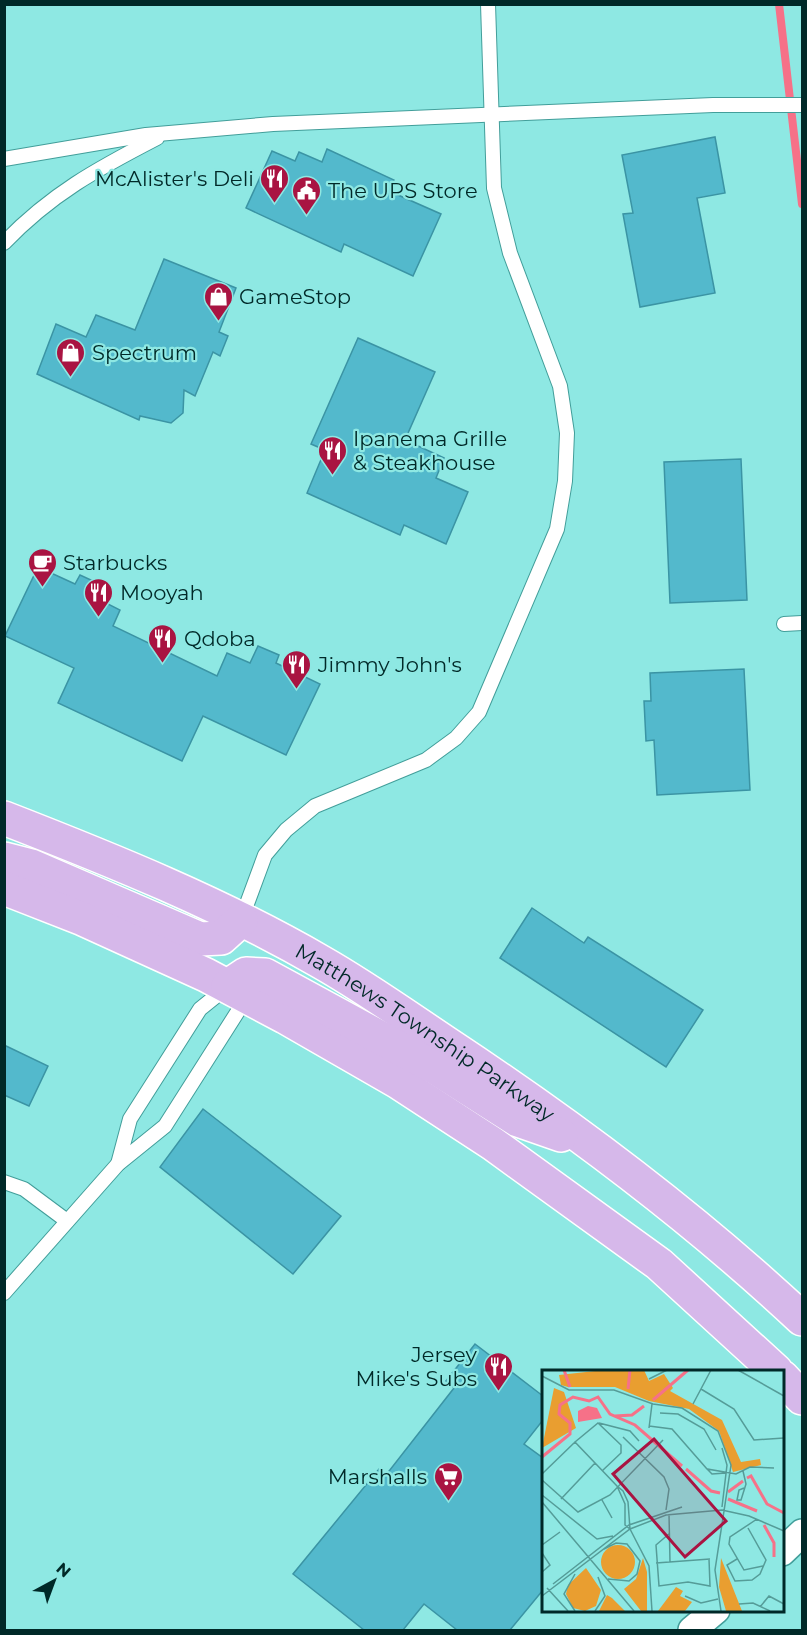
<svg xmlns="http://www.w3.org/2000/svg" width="807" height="1635" viewBox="0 0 807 1635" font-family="Montserrat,sans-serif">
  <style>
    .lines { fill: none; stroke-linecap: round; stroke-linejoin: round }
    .stream { stroke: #f67188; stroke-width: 8 }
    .building { fill: #53b9cc; stroke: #3b94a4; stroke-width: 1.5 }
    .lane-casing { stroke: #429e9a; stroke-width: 16 }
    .street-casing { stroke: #429e9a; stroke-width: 30 }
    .primary-casing { stroke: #fff; stroke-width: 36 }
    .lane { stroke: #fff; stroke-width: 14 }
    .street { stroke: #fff; stroke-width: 27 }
    .primary { stroke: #d6b8ea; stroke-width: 33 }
    .labels { text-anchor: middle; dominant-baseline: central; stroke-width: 4.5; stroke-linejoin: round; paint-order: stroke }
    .poi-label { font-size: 21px; fill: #002928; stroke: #8ee8e3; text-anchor: start }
    .street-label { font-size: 21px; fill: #002928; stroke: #8ee8e3 }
    .inset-river { fill: none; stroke: #f67188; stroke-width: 3 }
    .inset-road { fill: none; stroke: #559c98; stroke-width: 1.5 }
    .view { fill: #a91442; fill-opacity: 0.15; stroke: #a91442; stroke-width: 3 }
    .inset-edge { fill: none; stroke: #002928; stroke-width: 3 }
  </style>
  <rect width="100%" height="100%" fill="#8ee8e3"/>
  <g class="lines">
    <!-- stream -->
    <path class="stream" d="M 779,4 L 802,204"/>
  </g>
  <!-- building -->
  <g class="building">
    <path d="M 715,137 L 725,193 L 697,198 L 715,293 L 640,307 L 623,214 L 633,213 L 622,155 Z"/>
    <path d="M 327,149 L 394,180 L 389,191 L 441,214 L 413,276 L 344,244 L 341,252 L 246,208 L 272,151 L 295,161 L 299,152 L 322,162 Z"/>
    <path d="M 164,259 L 236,288 L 219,332 L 228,336 L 220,356 L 213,352 L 195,396 L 184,390 L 183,413 L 171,423 L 140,416 L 139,420 L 37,374 L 56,324 L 86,337 L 96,315 L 135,330 Z"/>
    <path d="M 358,338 L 435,372 L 405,440 L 444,458 L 436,478 L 468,492 L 446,544 L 404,525 L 400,535 L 307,493 L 325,450 L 311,444 Z"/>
    <path d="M 741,459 L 747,600 L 670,603 L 664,462 Z"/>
    <path d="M 38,567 L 75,584 L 80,575 L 102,585 L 96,598 L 120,610 L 113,626 L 217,676 L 227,653 L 250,663 L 258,646 L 279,655 L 276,663 L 320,684 L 286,755 L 203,716 L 182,761 L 58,703 L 74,668 L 5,636 Z"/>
    <path d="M 744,669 L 750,790 L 657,795 L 654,740 L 646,741 L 644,701 L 651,701 L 650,673 Z"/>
    <path d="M 532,908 L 584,943 L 588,937 L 703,1010 L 666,1067 L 500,958 Z"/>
    <path d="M 4,1045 L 48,1066 L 29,1106 L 4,1095 Z"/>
    <path d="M 203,1109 L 341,1216 L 293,1274 L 160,1167 Z"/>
    <path d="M 475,1344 L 543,1396 L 543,1420 L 524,1444 L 543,1458 L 543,1590 L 510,1630 L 457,1630 L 424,1604 L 403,1630 L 364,1630 L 293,1574 L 379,1469 L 386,1475 L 454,1388 L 446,1381 Z"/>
  </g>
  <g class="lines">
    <defs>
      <g id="lane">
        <path d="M 4,159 L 146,135 L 273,124 L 713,105 L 802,105"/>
        <path d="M 4,243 C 51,194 97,169 157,138"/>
        <path d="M 784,624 L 802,623"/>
        <path d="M 241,920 L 265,855 L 286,830 L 315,806 L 426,760 L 456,738 L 479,712 L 557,529 L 565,481 L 567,433 L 560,386 L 510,253 L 494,188 L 488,4"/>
        <path d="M 118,1164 L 130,1119 L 200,1009 L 226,988"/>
        <path d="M 4,1182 L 24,1189 L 67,1221"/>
        <path d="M 4,1293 L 118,1164 L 165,1126 L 247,997"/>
      </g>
      <g id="street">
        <path d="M 782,1552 L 802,1533"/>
        <path d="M 692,1630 L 716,1610"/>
      </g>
      <g id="primary">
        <path id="s1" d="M 4,818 C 112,860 221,904 321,962 C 365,987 407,1017 449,1045 C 573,1127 693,1217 802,1319"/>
        <path d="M 4,859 L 31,866 L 200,939 L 221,938 L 241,920"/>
        <path d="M 4,888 L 83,919 L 206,975 L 285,1017 L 398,1082 L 493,1144 L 659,1264 L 776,1371"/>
        <path d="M 228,986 L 246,974 L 265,975 L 436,1068 L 518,1120 L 561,1135"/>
        <path d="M 782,1377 L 802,1398"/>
      </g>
    </defs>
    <!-- lane casing -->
    <use href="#lane" class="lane-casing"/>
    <!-- street casing -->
    <use href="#street" class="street-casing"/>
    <!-- primary casing -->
    <use href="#primary" class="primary-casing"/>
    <!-- lane -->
    <use href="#lane" class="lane"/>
    <!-- street -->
    <use href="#street" class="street"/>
    <!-- primary -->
    <use href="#primary" class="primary"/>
  </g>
  <!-- icons -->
  <defs>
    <symbol id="restaurant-pin" viewBox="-11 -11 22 30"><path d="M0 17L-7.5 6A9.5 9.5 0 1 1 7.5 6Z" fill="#a91442" stroke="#8ee8e3"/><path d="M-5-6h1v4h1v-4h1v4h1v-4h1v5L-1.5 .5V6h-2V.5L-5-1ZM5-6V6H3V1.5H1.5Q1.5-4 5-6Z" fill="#fff"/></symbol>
    <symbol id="civic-pin" viewBox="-11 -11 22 30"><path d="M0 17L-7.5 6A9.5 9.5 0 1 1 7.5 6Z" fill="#a91442" stroke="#8ee8e3"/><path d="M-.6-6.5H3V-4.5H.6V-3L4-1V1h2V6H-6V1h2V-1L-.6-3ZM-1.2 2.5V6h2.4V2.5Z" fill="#fff"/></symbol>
    <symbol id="shop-pin" viewBox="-11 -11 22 30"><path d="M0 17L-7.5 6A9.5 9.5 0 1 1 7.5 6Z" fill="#a91442" stroke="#8ee8e3"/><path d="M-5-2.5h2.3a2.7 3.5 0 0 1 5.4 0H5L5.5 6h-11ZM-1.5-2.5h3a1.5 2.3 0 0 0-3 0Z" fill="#fff"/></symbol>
    <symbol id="cafe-pin" viewBox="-11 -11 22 30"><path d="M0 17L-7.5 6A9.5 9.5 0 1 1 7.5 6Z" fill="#a91442" stroke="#8ee8e3"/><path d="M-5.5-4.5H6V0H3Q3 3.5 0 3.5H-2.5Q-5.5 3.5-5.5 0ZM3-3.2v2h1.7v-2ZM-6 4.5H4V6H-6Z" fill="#fff"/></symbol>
    <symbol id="supermarket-pin" viewBox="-11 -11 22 30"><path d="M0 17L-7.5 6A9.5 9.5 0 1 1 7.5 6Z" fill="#a91442" stroke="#8ee8e3"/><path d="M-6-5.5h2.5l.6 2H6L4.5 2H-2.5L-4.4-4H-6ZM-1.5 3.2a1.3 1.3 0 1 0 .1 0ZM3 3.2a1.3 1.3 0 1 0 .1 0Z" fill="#fff"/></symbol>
  </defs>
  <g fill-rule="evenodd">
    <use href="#restaurant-pin" x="258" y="162" width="33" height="45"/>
    <use href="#civic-pin" x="290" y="174" width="33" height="45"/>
    <use href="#shop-pin" x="202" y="280" width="33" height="45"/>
    <use href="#shop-pin" x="54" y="336" width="33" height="45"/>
    <use href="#restaurant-pin" x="316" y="434" width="33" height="45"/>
    <use href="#cafe-pin" x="26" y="546" width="33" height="45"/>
    <use href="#restaurant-pin" x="82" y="576" width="33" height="45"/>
    <use href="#restaurant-pin" x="146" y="622" width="33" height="45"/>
    <use href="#restaurant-pin" x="280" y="648" width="33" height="45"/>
    <use href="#restaurant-pin" x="482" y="1350" width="33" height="45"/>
    <use href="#supermarket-pin" x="432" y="1460" width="33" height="45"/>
  </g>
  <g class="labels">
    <!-- poi labels -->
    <g class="poi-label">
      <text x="254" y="178" text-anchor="end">McAlister's Deli</text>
      <text x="328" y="190">The UPS Store</text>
      <text x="239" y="296">GameStop</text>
      <text x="92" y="352">Spectrum</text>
      <text x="353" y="438">Ipanema Grille<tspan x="353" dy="24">&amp; Steakhouse</tspan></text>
      <text x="63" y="562">Starbucks</text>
      <text x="120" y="592">Mooyah</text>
      <text x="184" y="638">Qdoba</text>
      <text x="318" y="664">Jimmy John's</text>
      <text x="477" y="1354" text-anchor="end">Jersey<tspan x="477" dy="24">Mike's Subs</tspan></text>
      <text x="427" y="1476" text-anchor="end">Marshalls</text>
    </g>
    <!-- street labels -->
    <g class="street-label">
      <text stroke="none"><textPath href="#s1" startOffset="474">Matthews Township Parkway</textPath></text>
    </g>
  </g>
  <!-- overview -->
  <g transform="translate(542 1370)">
    <rect width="242" height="242" fill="#8ee8e3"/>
    <path d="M 12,18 L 22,22 L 34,58 L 0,78 Z" fill="#e99e30"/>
    <path d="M 62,0 L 102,0 L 107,11 L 122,4 L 131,18 L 128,21 L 180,50 L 199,92 L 218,89 L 219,95 L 191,102 L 177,61 L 147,39 L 107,31 L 73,17 L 26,17 L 19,15 L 17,5 ZM59 192a17 17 0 1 1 34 0a17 17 0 1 1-34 0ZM 101,188 L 105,202 L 105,241 L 99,241 L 82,219 L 94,209 ZM 179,188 L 200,241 L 184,241 L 177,217 ZM 44,198 L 59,220 L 54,236 L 43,241 L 31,238 L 24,224 L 26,215 ZM 134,217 L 141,221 L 138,226 L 150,232 L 143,241 L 116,241 ZM 65,225 L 70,228 L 83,241 L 57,241 Z" fill="#e99e30"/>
    <path d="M 46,36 L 55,38 L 60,48 L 36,52 L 36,41 Z" fill="#f67188"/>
    <path class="inset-river" d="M 22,0 L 28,17M 86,19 L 88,0M 111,30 L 146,0M 73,46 L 90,45 L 102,36M 0,87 L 28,64 L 28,53 L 17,44 L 18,35 L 31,27 L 47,31 L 56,27 L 68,44 L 93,55 L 140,96M 144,99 L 169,121 L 178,123M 205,108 L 209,106 L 225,134 L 242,143M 186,122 L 201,111M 186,129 L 215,141M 222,155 L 232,173 L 232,187"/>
    <path class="inset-road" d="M 196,0 L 242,26M 0,6 L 27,20 L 72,20 L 111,34 L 140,38 L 176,61 L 189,95 L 173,200 L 179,241M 107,9 L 125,0M 159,19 L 192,39 L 212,70 L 242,68M 151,34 L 169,0M 118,43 L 136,44 L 162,59 L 174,80M 57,53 L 88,61 L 97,71M 107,56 L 130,59 L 165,99M 107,58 L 110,34M 81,67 L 122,107 L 127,119 L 124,140M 60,101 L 79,83 L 79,75 L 56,53 L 33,72 L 75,116M 201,101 L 204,114 L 199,130 L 195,130 L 197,120 L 202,118M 184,103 L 170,104 L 165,99 L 194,104 L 208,97 L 232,98M 0,104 L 33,72M 0,110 L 36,142 L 68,125 L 121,70M 75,116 L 81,121 L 86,132 L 88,159 L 83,155 L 83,134 ZM 0,125 L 55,169 L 71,166M 19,129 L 53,93M 60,130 L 70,148M 0,132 L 92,241M 180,137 L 185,95 L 180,78M 127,144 L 128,192M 215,149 L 188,167 L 187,174 L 202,200 L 221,196M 88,159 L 107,196 L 110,241M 128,163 L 114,175 L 117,216 L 146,212 L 168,216 L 167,189M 0,175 L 18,162M 62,179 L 74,173 L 85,174 L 98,191 L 95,204 L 87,211 L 66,209M 0,183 L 8,195 L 0,202M 195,189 L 185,195 L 193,211 L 210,210 L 218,204 L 224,190 L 206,158M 114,193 L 168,189M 11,214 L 87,155 L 140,137M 5,218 L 26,241M 0,226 L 88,159 L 124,145 L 180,140 L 207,146 L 242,161M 143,226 L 159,233 L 176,229M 197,234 L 211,233 L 228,241M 218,237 L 227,226 L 242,234M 33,241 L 22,224 L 33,204M 53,241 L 63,226 L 56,207"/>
    <path class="view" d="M 112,69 L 184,151 L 143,187 L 71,104 Z"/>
    <rect width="242" height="242" class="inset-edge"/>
  </g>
  <!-- border -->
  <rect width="807" height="1635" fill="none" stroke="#002928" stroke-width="12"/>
  <!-- north arrow -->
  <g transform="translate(54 1581) rotate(41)" stroke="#8ee8e3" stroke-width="4.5" paint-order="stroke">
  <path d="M0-4.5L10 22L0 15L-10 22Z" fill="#002928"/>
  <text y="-9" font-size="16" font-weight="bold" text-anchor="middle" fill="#002928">N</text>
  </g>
</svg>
